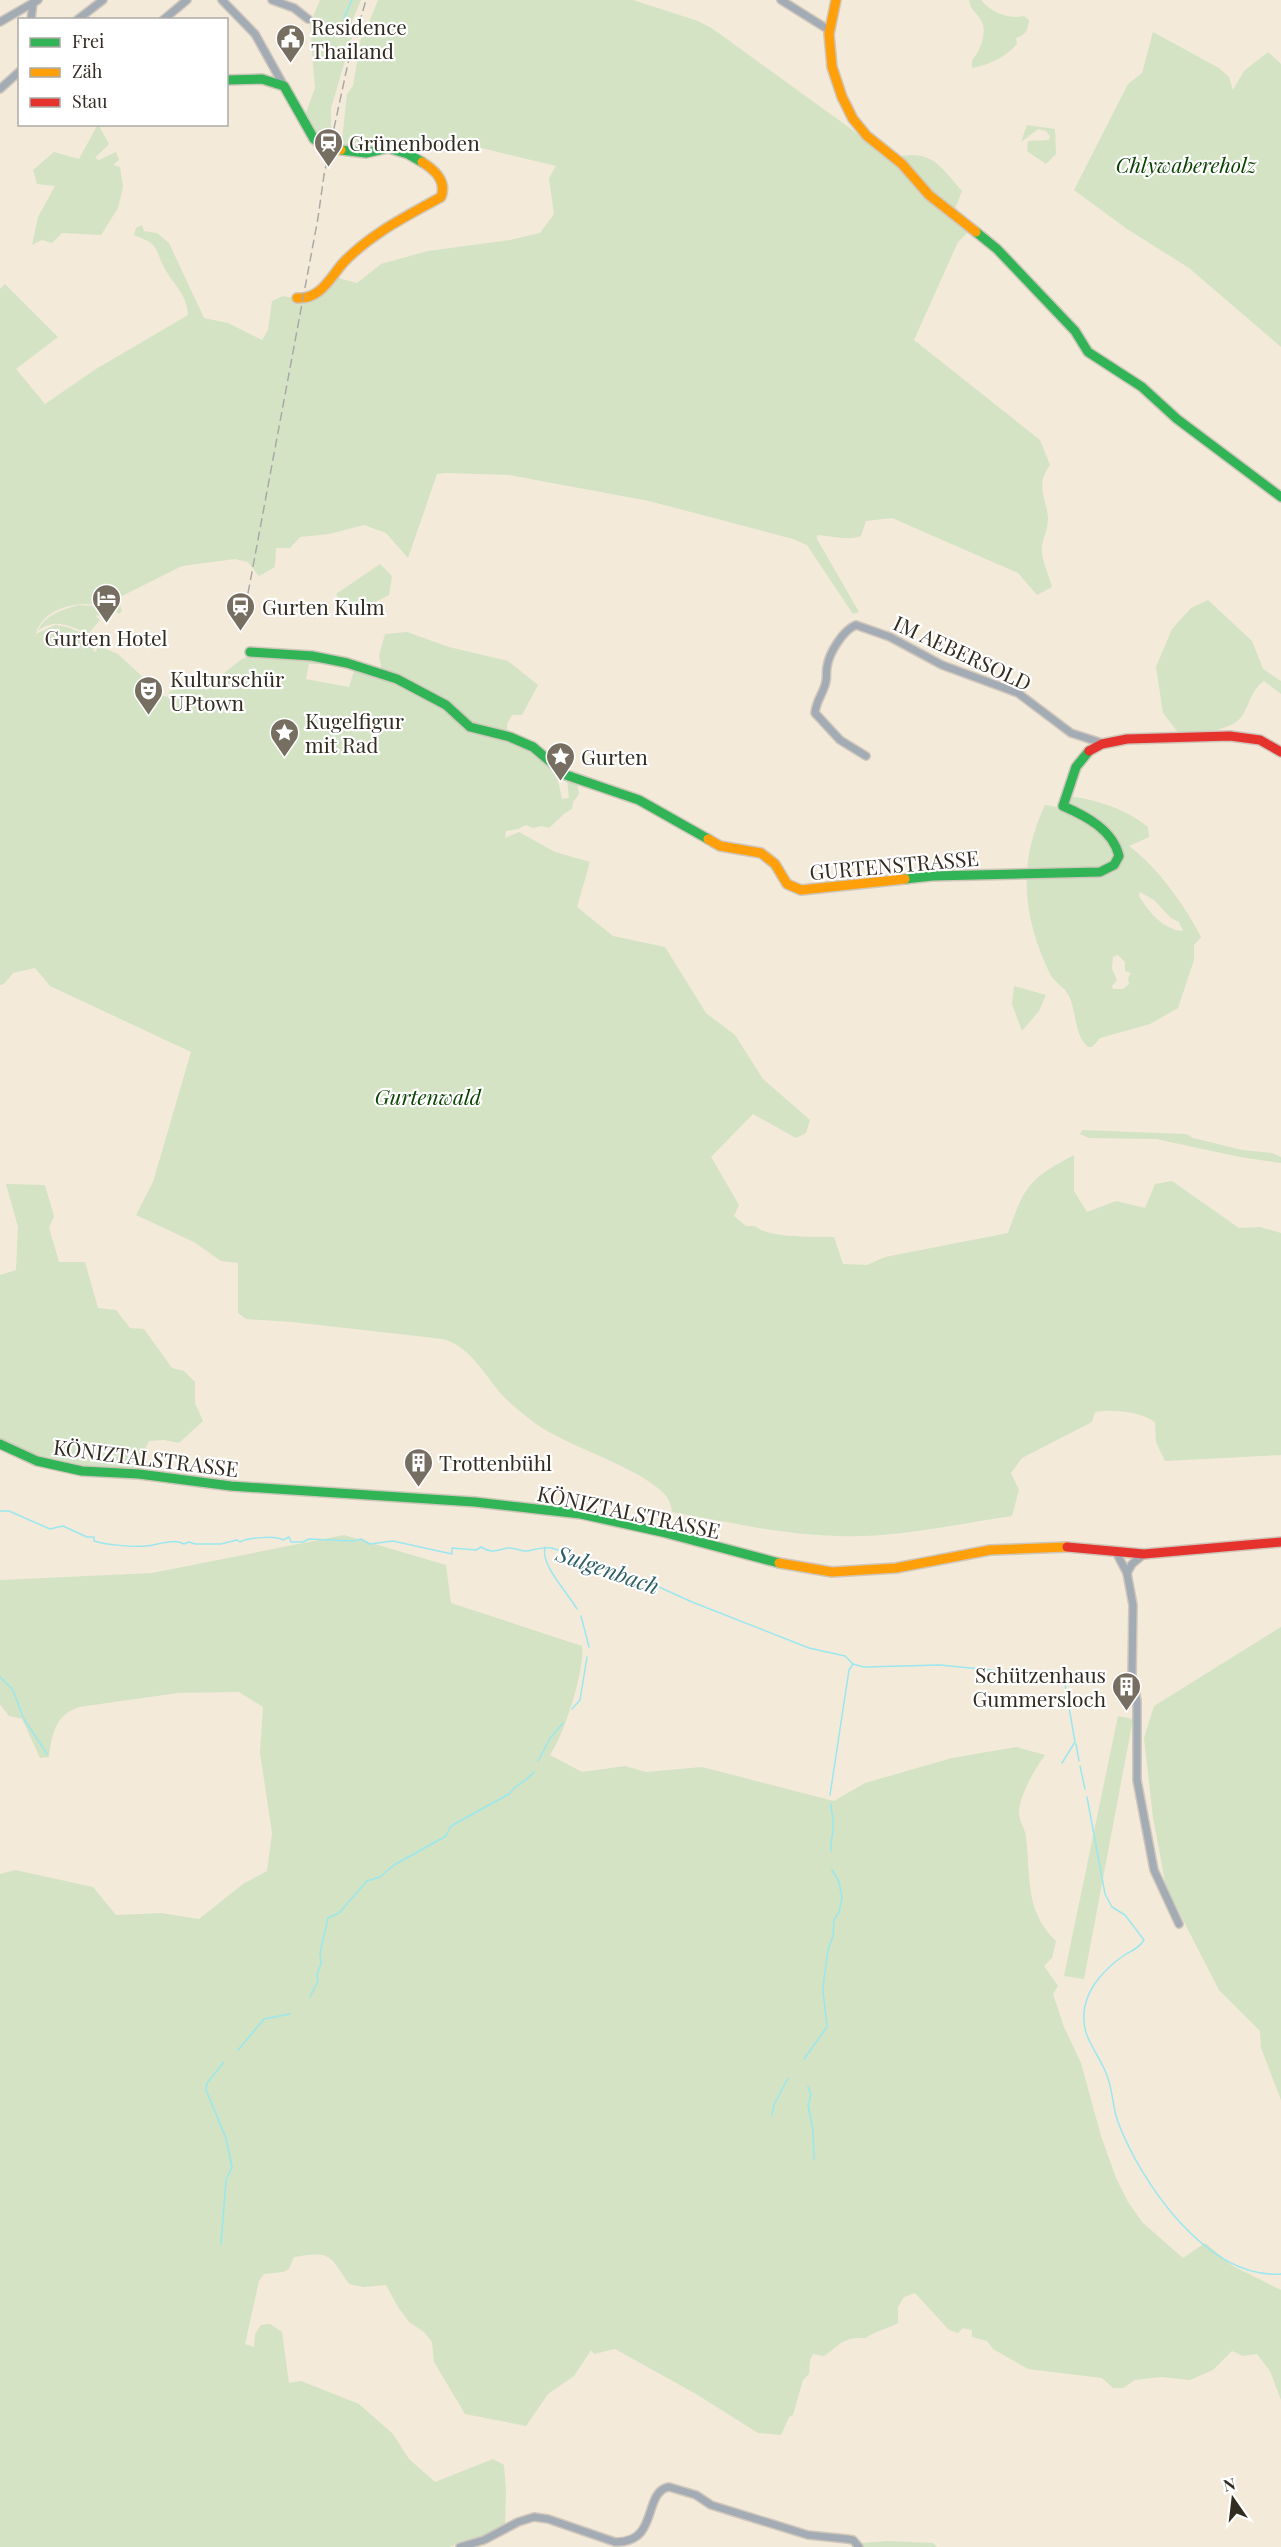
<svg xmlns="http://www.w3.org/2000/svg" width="1281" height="2547" viewBox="0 0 1281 2547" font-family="'Playfair Display',serif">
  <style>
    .green { fill: #d3e3c3; fill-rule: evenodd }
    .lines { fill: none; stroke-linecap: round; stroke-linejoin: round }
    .stream { stroke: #9ae7ef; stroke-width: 1.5 }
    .street-casing { stroke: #cfc7bb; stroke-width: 10 }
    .fast-casing { stroke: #cfc7bb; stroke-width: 12 }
    .slow-casing { stroke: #cfc7bb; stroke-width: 12 }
    .jam-casing { stroke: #cfc7bb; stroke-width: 12 }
    .street { stroke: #a3abb5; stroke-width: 7 }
    .fast { stroke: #30b455; stroke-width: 9 }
    .slow { stroke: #ff9f0a; stroke-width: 9 }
    .jam { stroke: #e5322d; stroke-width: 9 }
    .rail { stroke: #aaa9a7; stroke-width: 1.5; stroke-dasharray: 9 4.5; stroke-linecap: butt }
    .slow-bridge-casing { stroke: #cfc7bb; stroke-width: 12; stroke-linecap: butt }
    .slow-bridge { stroke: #ff9f0a; stroke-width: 9 }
    .labels { text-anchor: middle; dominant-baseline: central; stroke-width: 4.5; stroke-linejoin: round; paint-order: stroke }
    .poi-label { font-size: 21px; fill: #322b20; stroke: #fff; text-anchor: start }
    .park-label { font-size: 21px; font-style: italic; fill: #0a4300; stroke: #fff }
    .street-label { font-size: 21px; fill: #322b20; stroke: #fff }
    .water-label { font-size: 22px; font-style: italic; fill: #2e6067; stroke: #fff }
  </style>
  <rect width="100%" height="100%" fill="#f4eada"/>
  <!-- green -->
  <g class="green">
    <path d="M 320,0 L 361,0 L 352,21 L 353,34 L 331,108 L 331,135 L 328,143 L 323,146 L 303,121 L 315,88 L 310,24 Z"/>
    <path d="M 378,0 L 633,0 L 698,21 L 713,29 L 891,158 C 930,148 938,163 962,191 L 952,216 L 969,231 L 958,242 L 914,340 L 1040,440 L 1050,465 C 1035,485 1046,497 1048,518 C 1048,529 1044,535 1042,546 C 1040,557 1049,575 1052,587 L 1037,595 L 1018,573 L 892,518 L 866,521 L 861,536 C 848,541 831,536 817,535 L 817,539 L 859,612 L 853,614 L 807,545 L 793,539 L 649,501 L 509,475 L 445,473 L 437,474 L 408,558 L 386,533 L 364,525 L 329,534 L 300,537 L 290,548 L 276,548 L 275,567 L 259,576 L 248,562 L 235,559 L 182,566 L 118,598 L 122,611 L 119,614 L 101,600 L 99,606 C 77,599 41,610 36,634 L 55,625 L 67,627 L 87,635 L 86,638 L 96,646 L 93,651 L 95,652 L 99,646 L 118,654 L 148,682 L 161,686 L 159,694 L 167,697 L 170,691 C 189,688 207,683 224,673 C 233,667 241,657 251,656 L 255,660 L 253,655 L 283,655 L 324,662 L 323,664 L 309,664 L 306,679 L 349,687 L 355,668 L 374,673 L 443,706 L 459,721 L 523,743 L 556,771 L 562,799 L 569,798 L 567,780 L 577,782 L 579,794 L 573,802 L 572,809 L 565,813 L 549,828 L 541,826 L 533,828 L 526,825 L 518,829 L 506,831 L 505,838 L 519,832 L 555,852 L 590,862 L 577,907 L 613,936 L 665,947 L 706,1013 L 735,1035 L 763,1079 L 810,1120 L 806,1133 L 796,1138 L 753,1114 L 711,1157 L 739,1205 L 734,1216 L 746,1226 L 755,1226 C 770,1239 814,1236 834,1237 L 843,1264 L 867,1265 L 885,1257 L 1008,1233 C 1025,1185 1029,1179 1074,1155 L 1074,1191 L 1087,1212 L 1116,1201 L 1145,1208 L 1155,1184 L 1172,1181 L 1239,1228 L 1260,1227 L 1281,1233 L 1281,1455 L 1165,1461 L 1156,1442 L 1155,1422 C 1138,1411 1115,1409 1095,1412 L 1092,1422 L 1022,1458 L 1011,1473 L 1019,1490 L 1012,1516 C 956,1524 897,1538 840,1536 C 784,1535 727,1522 672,1512 C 671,1502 667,1495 659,1489 C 633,1467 581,1450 549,1432 C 533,1423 518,1410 505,1398 C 485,1377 472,1347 443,1339 L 292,1322 L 246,1319 L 238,1313 L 238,1263 L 221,1261 L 194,1242 L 136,1215 L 153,1182 L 191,1052 L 50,986 L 35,968 L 13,973 L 4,984 L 0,985 L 0,289 L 5,284 L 58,337 L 16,369 L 45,404 L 96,369 L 188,315 C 187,292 171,283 163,265 C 159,258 158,249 152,244 C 148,240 140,238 134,235 L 136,228 L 142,225 L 144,231 L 157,233 L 169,243 L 204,318 L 228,323 L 262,340 L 268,330 L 272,301 L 283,296 L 304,300 L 331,276 L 357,283 L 381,264 L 428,251 L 510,240 L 540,233 L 554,214 L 549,178 L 556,166 L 477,147 L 456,146 L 404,145 L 381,149 L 341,150 L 347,94 L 353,86 L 362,32 L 368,25 Z"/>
    <path d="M 969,0 L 981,0 C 990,12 1010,20 1024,16 L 1029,20 C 1028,30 1026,35 1016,38 L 1017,44 C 1004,58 991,64 972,68 L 972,60 C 980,52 987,33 982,22 C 978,13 970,10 969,0 Z"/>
    <path d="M 1153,32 L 1219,68 L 1229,77 L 1233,90 L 1244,71 L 1268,52 L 1281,64 L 1281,347 L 1189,268 L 1127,229 L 1074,190 L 1128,84 L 1142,73 Z"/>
    <path d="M 98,124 L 109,144 L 95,158 L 99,160 L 116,152 L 119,160 L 113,165 L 120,167 L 123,187 L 118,208 L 101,235 L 62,233 L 52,243 L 42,240 L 32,245 L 38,217 L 55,186 L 37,184 L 33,170 L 54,152 L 79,159 Z"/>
    <path d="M 1027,125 L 1055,129 L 1056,154 L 1046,164 L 1027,151 L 1028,141 L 1049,140 L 1050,136 L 1046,131 L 1038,129 L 1021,142 Z"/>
    <path d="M 380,564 L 392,576 L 389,595 L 371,604 L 344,606 L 336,594 Z"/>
    <path d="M 1208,600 L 1252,641 L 1263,669 L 1281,681 L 1281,694 L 1264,681 C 1251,690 1250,704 1242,716 C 1232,731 1196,734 1180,735 L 1163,713 L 1156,667 L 1172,629 L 1191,608 Z"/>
    <path d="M 78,605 L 94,606 L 107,612 L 102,618 L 97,615 L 96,616 L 100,620 L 88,634 C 71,626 54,617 38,631 C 45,615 62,610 78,605 Z"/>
    <path d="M 407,632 L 449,647 L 508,661 L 538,685 L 522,715 L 512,715 L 507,724 L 507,735 L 471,725 L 382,672 L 379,656 L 385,634 Z"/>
    <path d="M 1065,796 C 1093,798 1126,809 1148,827 L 1149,837 L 1129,846 C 1158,868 1184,904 1201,937 L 1194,945 L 1194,960 L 1178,1008 L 1150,1024 L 1100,1038 L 1092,1047 L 1088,1047 C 1075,1037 1076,1011 1069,996 C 1065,987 1053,982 1049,972 C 1022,914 1018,863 1045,805 L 1062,808 ZM 1140,892 L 1154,900 L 1171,918 L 1179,922 L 1183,931 C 1164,930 1149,913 1139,896 ZM 1118,955 L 1125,962 L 1125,971 L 1131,973 L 1128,978 L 1129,984 L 1123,989 L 1113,989 L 1112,986 L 1117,980 L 1112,969 L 1113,957 Z"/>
    <path d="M 1014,986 L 1046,995 L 1039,1011 L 1022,1031 L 1012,1004 Z"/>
    <path d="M 1082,1130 L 1186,1134 L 1193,1138 L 1242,1150 L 1272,1153 L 1281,1157 L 1281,1163 L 1240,1157 L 1156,1139 L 1089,1138 L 1080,1134 Z"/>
    <path d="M 6,1184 L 45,1185 L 54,1216 L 49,1228 L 59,1262 L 85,1262 L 98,1308 L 116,1310 L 130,1328 L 144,1329 L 172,1368 L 184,1371 L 195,1382 L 195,1403 L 203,1421 L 179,1443 L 164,1440 L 149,1441 L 136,1467 L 121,1472 L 37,1461 L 0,1444 L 0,1275 L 16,1270 L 18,1227 Z"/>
    <path d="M 344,1535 L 446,1565 L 451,1603 L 582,1646 C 585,1670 564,1735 550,1755 L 582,1772 L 625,1766 L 646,1772 L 702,1767 L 834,1801 L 865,1783 L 952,1758 L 1016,1747 L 1045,1755 C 1035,1769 1018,1797 1019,1815 C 1020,1822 1025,1829 1026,1837 C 1031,1877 1024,1910 1056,1941 L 1052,1958 L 1044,1966 L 1058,1986 L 1053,1994 L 1064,2027 L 1081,2063 L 1101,2136 L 1116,2178 L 1128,2202 L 1143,2223 L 1183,2258 L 1205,2243 L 1233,2266 L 1281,2290 L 1281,2400 L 1270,2371 L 1257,2354 L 1243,2356 L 1232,2351 L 1213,2370 L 1190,2380 L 1161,2377 L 1135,2380 L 1123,2388 L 1113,2388 L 1102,2378 L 1028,2369 L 993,2349 L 987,2341 L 972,2337 L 972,2330 L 963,2328 L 958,2333 L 949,2330 L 915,2293 L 904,2297 L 898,2307 L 898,2323 C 887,2329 875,2331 866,2338 C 841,2337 842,2344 824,2356 L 813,2354 L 810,2360 L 809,2374 L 803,2380 L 793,2415 L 789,2417 L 781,2435 L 758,2433 L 696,2394 L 615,2349 L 594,2354 L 591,2350 L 574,2376 L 548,2394 L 526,2426 L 465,2414 L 434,2362 L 432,2342 L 424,2332 L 409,2322 L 398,2307 L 386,2285 L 363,2287 L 349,2284 C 329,2254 331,2251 294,2257 L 289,2269 L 283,2272 L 264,2274 L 259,2281 L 245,2344 L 254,2347 L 255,2334 L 261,2325 L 270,2324 L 282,2332 L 289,2383 L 301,2381 L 359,2404 L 393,2434 L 409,2459 L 435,2482 L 493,2459 L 504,2465 L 506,2492 L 505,2528 L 449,2547 L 0,2547 L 0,1874 L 15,1870 L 93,1887 L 116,1915 L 161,1913 L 199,1919 L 243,1884 L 267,1871 L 272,1833 L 260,1753 L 263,1707 L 239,1692 L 178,1693 L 79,1707 C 55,1715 52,1734 49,1757 L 40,1758 L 22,1719 L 9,1716 L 0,1704 L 0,1580 L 152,1573 Z"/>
    <path d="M 1281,1627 L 1281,2100 L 1261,2048 L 1260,2031 L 1219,1990 L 1166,1887 L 1153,1817 L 1144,1738 L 1154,1706 Z"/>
    <path d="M 1118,1716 L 1133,1719 L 1084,1979 L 1064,1976 Z"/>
    <path d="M 888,2541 L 933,2543 L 937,2547 L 859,2547 L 861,2543 Z"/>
  </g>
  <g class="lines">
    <!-- stream -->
    <g class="stream">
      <path d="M 344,18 L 352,0"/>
      <path d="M 0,1511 L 9,1511 L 50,1529 L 63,1526 L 87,1537 L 94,1537 L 94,1541 C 105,1545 134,1547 146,1546 C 158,1545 173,1538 184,1544 L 189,1542 L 195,1544 L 221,1544 L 237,1540 L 240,1542 C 247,1538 276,1535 283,1540 L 289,1537 L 291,1542 L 303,1542 L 309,1539 L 353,1541 L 361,1539 L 370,1544 L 393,1541 L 452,1554 L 452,1548 L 476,1550 L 481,1547 C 493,1554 497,1550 508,1548 C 515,1547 521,1552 528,1551 C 536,1549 542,1547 552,1548 L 646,1581 L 692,1602 L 809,1648 L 845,1656 L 853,1664 L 864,1667 L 940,1665 L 1060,1677 L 1065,1684 L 1075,1742 L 1062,1763"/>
      <path d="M 545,1547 C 540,1565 568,1593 577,1609"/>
      <path d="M 581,1616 L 589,1647"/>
      <path d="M 0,1677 L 13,1690 L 23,1717"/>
      <path d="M 572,1709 L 580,1700 L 587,1657"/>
      <path d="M 24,1719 L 47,1754"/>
      <path d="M 1076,1744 L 1079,1761"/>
      <path d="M 538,1761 L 551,1737 L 563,1723"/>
      <path d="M 1080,1766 L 1085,1789"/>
      <path d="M 830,1795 L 849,1670 L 853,1664"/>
      <path d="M 1087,1797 L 1105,1894 L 1112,1907 L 1125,1915 L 1144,1940 C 1138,1950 1131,1950 1123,1956 C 1106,1968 1089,1986 1085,2006 C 1079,2036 1096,2048 1106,2073 C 1113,2088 1112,2106 1118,2122 C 1141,2183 1207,2279 1281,2274"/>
      <path d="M 831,1804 C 831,1810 832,1813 833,1819 C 835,1830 830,1839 831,1851"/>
      <path d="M 310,1997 L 318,1981 L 317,1974 L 321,1964 L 320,1953 L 328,1918 L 339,1913 L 367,1881 L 380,1877 L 394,1865 L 446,1836 L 451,1826 L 509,1794 C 516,1784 526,1782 534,1772"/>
      <path d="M 238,2050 L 264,2019 L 290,2014"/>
      <path d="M 804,2059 L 827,2027 L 823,1991 L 824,1979 L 828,1950 L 833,1936 L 834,1920 L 839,1912 L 842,1898 L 839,1882 L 832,1870"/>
      <path d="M 808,2087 L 811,2095 L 808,2105 L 813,2130 L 814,2159"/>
      <path d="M 772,2115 L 774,2105 L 788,2078"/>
      <path d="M 221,2244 L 226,2180 L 232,2167 L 226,2138 L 206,2090 L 207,2083 L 224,2062"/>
    </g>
    <defs>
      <g id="street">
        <path d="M 222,0 L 255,34 L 284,86"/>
        <path d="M 272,0 L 294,8 L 308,19"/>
        <path d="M 781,0 L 829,30"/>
        <path d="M 31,20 L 33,3"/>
        <path d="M 77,20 L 103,0"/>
        <path d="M 163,20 L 187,0"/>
        <path d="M 0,22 L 38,0"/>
        <path d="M 0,89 L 20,71"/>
        <path d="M 866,756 L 840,740 L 815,713 C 816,700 824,693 826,681 C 827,677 826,672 827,667 C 829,653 843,630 856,625 L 890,637 L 942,665 L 1018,693 L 1071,733 L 1105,744"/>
        <path d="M 1116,1552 L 1127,1573 L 1133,1605 L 1132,1675 L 1137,1701 L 1137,1780 L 1154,1870 L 1179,1924"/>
        <path d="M 1127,1573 L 1132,1564 L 1144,1554"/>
        <path d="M 460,2547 L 484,2540 L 518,2522 L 534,2517 L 548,2519 L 615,2542 C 660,2543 642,2492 669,2487 L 696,2495 L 711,2505 L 808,2535 L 847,2539 L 853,2540 L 859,2547"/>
      </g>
      <g id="fast">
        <path d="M 226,80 L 262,79 L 284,86 L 314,139 L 323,146"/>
        <path d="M 341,150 L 366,153 L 388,148 L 408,154 L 422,162"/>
        <path d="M 976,232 L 997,249 L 1075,331 L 1088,352 L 1142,387 L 1177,419 L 1281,497"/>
        <path d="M 250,652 L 312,656 L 347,663 L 397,679 L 446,705 L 470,727 L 510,737 L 533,747 L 566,775 L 639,800 L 708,839"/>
        <path d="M 905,879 L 932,876 L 1100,872 L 1114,865 L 1119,856 C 1113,830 1086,816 1063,806 L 1076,767 L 1089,751"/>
        <path d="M 0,1444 L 37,1461 L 82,1471 L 139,1474 L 231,1486 L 475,1502 L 581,1514 L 662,1532 L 779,1563"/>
      </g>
      <g id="slow">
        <path d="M 836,0 L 829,34 L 832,67 L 842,97 L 853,119 L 867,136 L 902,164 L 929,195 L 976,232"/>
        <path d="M 297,298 C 320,300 330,278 343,263 C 370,234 407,216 441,197 C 447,181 435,170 422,162"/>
        <path d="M 708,839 L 720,846 L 761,853 L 775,864 L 787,884 L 801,890 L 905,879"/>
        <path d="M 779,1563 L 832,1572 L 896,1568 L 990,1550 L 1067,1547"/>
      </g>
      <g id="jam">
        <path d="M 1089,751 L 1102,744 L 1127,739 L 1230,736 L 1260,740 L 1281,752"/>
        <path d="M 1067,1547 L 1144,1554 L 1281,1542"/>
      </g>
    </defs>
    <!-- street casing -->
    <use href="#street" class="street-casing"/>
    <!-- fast casing -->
    <use href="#fast" class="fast-casing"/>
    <!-- slow casing -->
    <use href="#slow" class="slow-casing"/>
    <!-- jam casing -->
    <use href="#jam" class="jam-casing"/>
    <!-- street -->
    <use href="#street" class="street"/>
    <!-- fast -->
    <use href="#fast" class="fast"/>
    <!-- slow -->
    <use href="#slow" class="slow"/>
    <!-- jam -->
    <use href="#jam" class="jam"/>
    <!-- rail -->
    <path class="rail" d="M 243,620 L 318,218 L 324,175 L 348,63 L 366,0"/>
    <defs>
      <path id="slow-bridge" d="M 323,146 L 341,150"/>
    </defs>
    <!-- slow-bridge casing -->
    <use href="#slow-bridge" class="slow-bridge-casing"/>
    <!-- slow-bridge -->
    <use href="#slow-bridge" class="slow-bridge"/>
  </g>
  <!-- icons -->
  <defs>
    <symbol id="civic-pin" viewBox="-11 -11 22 30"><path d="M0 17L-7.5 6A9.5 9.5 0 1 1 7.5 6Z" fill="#766e61" stroke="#fff"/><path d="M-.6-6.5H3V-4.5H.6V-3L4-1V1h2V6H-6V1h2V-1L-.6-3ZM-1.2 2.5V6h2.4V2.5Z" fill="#fff"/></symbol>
    <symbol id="station-pin" viewBox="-11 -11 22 30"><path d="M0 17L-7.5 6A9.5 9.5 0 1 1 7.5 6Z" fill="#766e61" stroke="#fff"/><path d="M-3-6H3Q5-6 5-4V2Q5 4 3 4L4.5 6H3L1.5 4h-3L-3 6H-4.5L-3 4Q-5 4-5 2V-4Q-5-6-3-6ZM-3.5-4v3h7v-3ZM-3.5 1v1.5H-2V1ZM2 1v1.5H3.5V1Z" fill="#fff"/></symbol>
    <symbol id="hotel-pin" viewBox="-11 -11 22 30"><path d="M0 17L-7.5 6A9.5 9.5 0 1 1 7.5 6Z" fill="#766e61" stroke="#fff"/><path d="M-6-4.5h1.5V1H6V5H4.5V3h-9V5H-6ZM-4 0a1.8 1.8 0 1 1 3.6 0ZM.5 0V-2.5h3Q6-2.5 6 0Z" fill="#fff"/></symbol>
    <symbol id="theatre-pin" viewBox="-11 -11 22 30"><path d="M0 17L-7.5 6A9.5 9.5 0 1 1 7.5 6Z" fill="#766e61" stroke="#fff"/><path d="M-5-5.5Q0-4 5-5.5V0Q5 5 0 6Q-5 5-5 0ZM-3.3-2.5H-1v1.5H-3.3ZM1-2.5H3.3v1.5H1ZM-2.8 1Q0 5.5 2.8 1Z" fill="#fff"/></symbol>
    <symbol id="sight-pin" viewBox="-11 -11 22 30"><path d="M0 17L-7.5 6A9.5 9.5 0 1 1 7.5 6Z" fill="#766e61" stroke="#fff"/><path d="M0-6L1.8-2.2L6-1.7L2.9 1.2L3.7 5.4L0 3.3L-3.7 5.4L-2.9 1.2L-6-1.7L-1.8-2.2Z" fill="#fff"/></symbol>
    <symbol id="building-pin" viewBox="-11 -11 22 30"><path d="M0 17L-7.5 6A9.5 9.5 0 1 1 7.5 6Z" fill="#766e61" stroke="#fff"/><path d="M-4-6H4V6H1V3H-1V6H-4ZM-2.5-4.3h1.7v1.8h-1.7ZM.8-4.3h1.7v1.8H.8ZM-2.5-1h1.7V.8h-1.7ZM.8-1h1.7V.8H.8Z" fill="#fff"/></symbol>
  </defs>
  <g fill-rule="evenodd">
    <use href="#civic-pin" x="274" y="22" width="33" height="45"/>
    <use href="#station-pin" x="312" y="126" width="33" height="45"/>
    <use href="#hotel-pin" x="90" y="582" width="33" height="45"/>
    <use href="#station-pin" x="224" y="590" width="33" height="45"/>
    <use href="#theatre-pin" x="132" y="674" width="33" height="45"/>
    <use href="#sight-pin" x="268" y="716" width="33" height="45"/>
    <use href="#sight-pin" x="544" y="740" width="33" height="45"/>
    <use href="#building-pin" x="402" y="1446" width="33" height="45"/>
    <use href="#building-pin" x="1110" y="1670" width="33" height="45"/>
  </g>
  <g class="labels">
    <!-- poi labels -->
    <g class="poi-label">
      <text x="311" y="26">Residence<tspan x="311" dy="24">Thailand</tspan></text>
      <text x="349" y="142">Grünenboden</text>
      <text x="262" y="606">Gurten Kulm</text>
      <text x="106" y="637" text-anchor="middle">Gurten Hotel</text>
      <text x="170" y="678">Kulturschür<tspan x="170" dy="24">UPtown</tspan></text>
      <text x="305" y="720">Kugelfigur<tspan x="305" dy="24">mit Rad</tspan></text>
      <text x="581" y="756">Gurten</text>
      <text x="439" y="1462">Trottenbühl</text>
      <text x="1106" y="1674" text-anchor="end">Schützenhaus<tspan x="1106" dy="24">Gummersloch</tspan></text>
    </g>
    <!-- park labels -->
    <g class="park-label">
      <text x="1186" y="164">Chlywabereholz</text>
      <text x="428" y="1096">Gurtenwald</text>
    </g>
    <!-- street labels -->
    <g class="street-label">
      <text transform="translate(963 652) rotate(25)">IM AEBERSOLD</text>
      <text transform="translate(894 864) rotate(-5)">GURTENSTRASSE</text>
      <text transform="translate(146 1457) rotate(7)">KÖNIZTALSTRASSE</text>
      <text transform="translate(629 1511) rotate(12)">KÖNIZTALSTRASSE</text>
    </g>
    <!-- water labels -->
    <g class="water-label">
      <text transform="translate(608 1569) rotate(19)">Sulgenbach</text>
    </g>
  </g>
  <!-- legend -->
  <rect x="18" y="18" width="210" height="108" fill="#ffffff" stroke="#adaaa6" stroke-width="1.5"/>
  <rect x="30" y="38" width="30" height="9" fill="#30b455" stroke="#adaaa6" stroke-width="1.5"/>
  <text x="72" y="48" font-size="18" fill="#322b20">Frei</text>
  <rect x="30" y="68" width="30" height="9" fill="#ff9f0a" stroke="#adaaa6" stroke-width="1.5"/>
  <text x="72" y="78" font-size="18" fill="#322b20">Zäh</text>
  <rect x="30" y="98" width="30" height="9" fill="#e5322d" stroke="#adaaa6" stroke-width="1.5"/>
  <text x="72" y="108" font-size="18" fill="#322b20">Stau</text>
  <!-- north arrow -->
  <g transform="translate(1233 2499) rotate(346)" stroke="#ffffff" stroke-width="4.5" paint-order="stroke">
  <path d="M0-4.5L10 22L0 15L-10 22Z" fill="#322b20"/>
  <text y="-9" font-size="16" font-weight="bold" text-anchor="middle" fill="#322b20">N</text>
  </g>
</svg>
